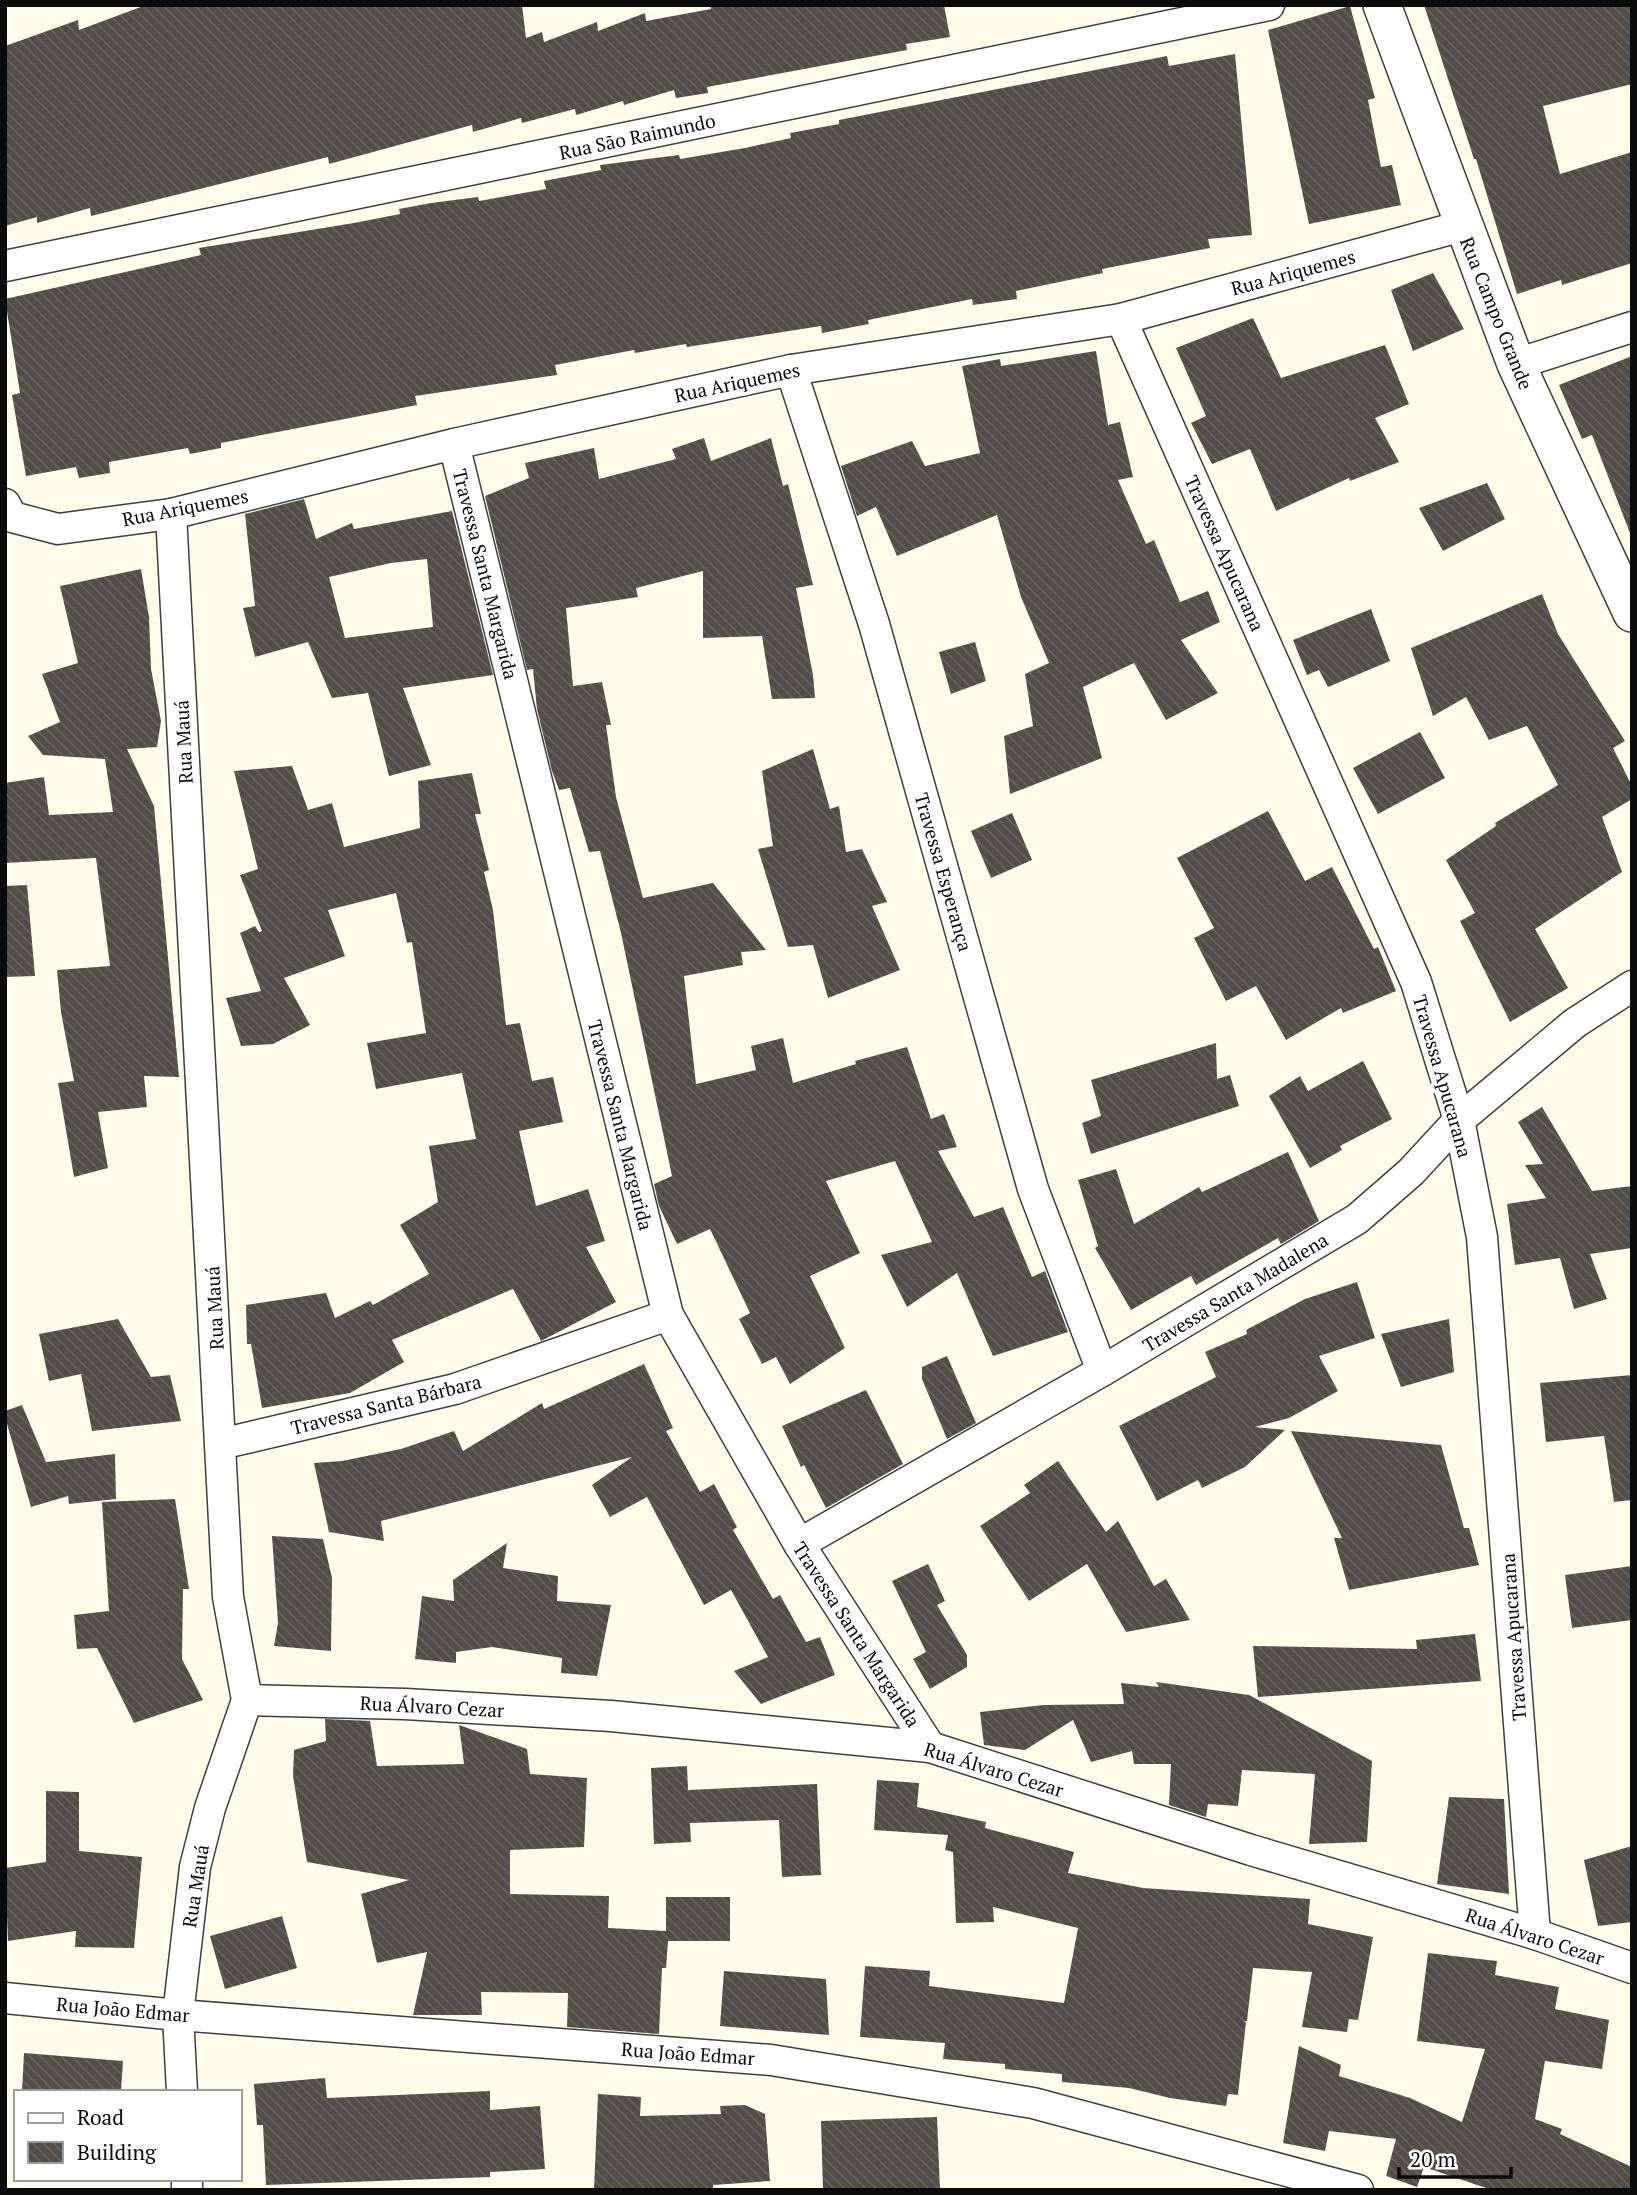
<svg xmlns="http://www.w3.org/2000/svg" width="1637" height="2195" viewBox="0 0 1637 2195" font-family="'PT Serif',serif">
  <style>
    .building { fill: url(#building-back-hatch); fill-rule: evenodd }
    .lines { fill: none; stroke-linecap: round; stroke-linejoin: round }
    .minor-casing { stroke: #3e3e3e; stroke-width: 33 }
    .tertiary-casing { stroke: #3e3e3e; stroke-width: 40 }
    .minor { stroke: #fff; stroke-width: 30 }
    .tertiary { stroke: #fff; stroke-width: 37 }
    .labels { text-anchor: middle; dominant-baseline: central; stroke-width: 7; stroke-linejoin: round; paint-order: stroke }
    .street-label { font-size: 19px; fill: #0b0b0b; stroke: #fff }
  </style>
  <defs>
    <pattern id="building-back-hatch" width="6" height="6" patternUnits="userSpaceOnUse" patternTransform="scale(1.75)"><rect width="6" height="6" fill="#534d48"/><path d="M-1 5l2 2M0 0l6 6M5-1l2 2" fill="none" stroke="#67625e"/></pattern>
  </defs>
  <rect width="100%" height="100%" fill="#fffde9"/>
  <!-- building -->
  <g class="building">
    <path d="M 146,5 L 522,5 L 526,38 L 542,32 L 544,42 L 597,22 L 598,31 L 645,13 L 646,21 L 711,9 L 710,5 L 944,5 L 950,37 L 906,44 L 907,50 L 707,87 L 708,93 L 676,98 L 674,90 L 624,105 L 623,101 L 576,115 L 575,109 L 522,123 L 521,118 L 473,132 L 472,125 L 329,164 L 328,157 L 91,216 L 90,208 L 37,223 L 37,217 L 5,226 L 5,46 L 78,20 L 79,30 Z"/>
    <path d="M 1424,5 L 1632,5 L 1632,84 L 1543,106 L 1560,174 L 1632,152 L 1632,263 L 1562,285 L 1561,280 L 1517,294 L 1476,159 L 1474,159 Z"/>
    <path d="M 1350,6 L 1375,98 L 1368,100 L 1381,167 L 1392,165 L 1401,205 L 1309,224 L 1268,30 Z"/>
    <path d="M 1235,54 L 1252,235 L 1208,239 L 1210,248 L 1102,269 L 1103,273 L 1016,291 L 1017,299 L 973,305 L 972,299 L 868,320 L 869,324 L 822,333 L 821,326 L 687,347 L 686,344 L 635,353 L 634,350 L 555,365 L 557,375 L 415,396 L 417,405 L 221,443 L 221,448 L 190,454 L 188,448 L 109,462 L 110,473 L 79,478 L 76,467 L 26,476 L 12,395 L 20,393 L 5,299 L 201,255 L 199,248 L 354,223 L 400,214 L 399,209 L 431,203 L 478,197 L 479,201 L 546,189 L 544,181 L 601,170 L 600,165 L 679,155 L 680,159 L 745,148 L 791,138 L 790,133 L 839,124 L 839,120 L 1167,56 L 1169,66 Z"/>
    <path d="M 1433,273 L 1464,329 L 1413,351 L 1391,290 Z"/>
    <path d="M 1253,318 L 1281,378 L 1385,345 L 1409,404 L 1375,418 L 1399,462 L 1350,481 L 1349,478 L 1276,511 L 1250,449 L 1212,464 L 1191,423 L 1206,416 L 1176,348 Z"/>
    <path d="M 1096,351 L 1108,425 L 1120,422 L 1133,477 L 1118,480 L 1146,544 L 1154,540 L 1180,602 L 1208,591 L 1220,622 L 1181,640 L 1218,693 L 1166,720 L 1134,663 L 1083,687 L 1102,758 L 1010,794 L 1004,736 L 1033,726 L 1025,674 L 1049,663 L 1021,597 L 997,515 L 897,556 L 876,507 L 857,516 L 841,466 L 912,441 L 925,466 L 980,453 L 962,366 L 1000,359 L 1001,366 Z"/>
    <path d="M 1632,356 L 1632,532 L 1630,533 L 1592,435 L 1582,439 L 1559,385 Z"/>
    <path d="M 704,438 L 711,461 L 771,438 L 783,486 L 788,484 L 813,585 L 796,588 L 813,675 L 815,698 L 772,699 L 762,636 L 703,638 L 703,571 L 636,588 L 638,597 L 566,608 L 573,686 L 602,682 L 611,725 L 606,725 L 616,797 L 643,898 L 713,883 L 766,950 L 741,952 L 743,965 L 684,976 L 696,1084 L 756,1070 L 751,1046 L 783,1038 L 793,1083 L 856,1064 L 855,1061 L 907,1047 L 931,1119 L 944,1114 L 957,1147 L 938,1151 L 974,1217 L 1003,1207 L 1032,1277 L 1045,1271 L 1068,1332 L 993,1356 L 957,1273 L 907,1307 L 881,1255 L 932,1242 L 895,1161 L 826,1181 L 860,1253 L 810,1276 L 845,1348 L 790,1384 L 776,1357 L 762,1364 L 739,1319 L 750,1313 L 710,1229 L 677,1244 L 659,1206 L 654,1184 L 672,1176 L 621,933 L 600,851 L 589,852 L 570,788 L 559,790 L 552,771 L 537,709 L 533,669 L 527,670 L 485,496 L 529,478 L 525,463 L 594,448 L 599,479 L 676,459 L 672,449 Z"/>
    <path d="M 1487,483 L 1505,519 L 1443,551 L 1419,508 Z"/>
    <path d="M 304,499 L 316,539 L 352,523 L 354,529 L 452,511 L 493,675 L 403,688 L 431,765 L 389,776 L 368,693 L 332,698 L 308,642 L 255,657 L 243,608 L 255,606 L 245,514 ZM 427,559 L 433,627 L 345,638 L 329,577 L 391,563 Z"/>
    <path d="M 141,569 L 149,617 L 151,669 L 161,721 L 157,747 L 127,749 L 154,806 L 179,1077 L 144,1076 L 147,1107 L 98,1112 L 108,1168 L 74,1177 L 58,1083 L 74,1081 L 61,1012 L 57,970 L 110,966 L 96,858 L 5,863 L 5,783 L 44,777 L 49,815 L 113,812 L 105,759 L 43,755 L 28,736 L 60,722 L 42,674 L 78,663 L 60,586 Z"/>
    <path d="M 1542,594 L 1558,634 L 1625,741 L 1613,748 L 1632,786 L 1632,799 L 1602,817 L 1622,872 L 1535,929 L 1568,988 L 1510,1022 L 1460,921 L 1475,913 L 1446,860 L 1496,826 L 1495,823 L 1558,785 L 1527,726 L 1489,740 L 1466,697 L 1433,716 L 1411,648 Z"/>
    <path d="M 1371,609 L 1390,661 L 1328,687 L 1319,670 L 1307,675 L 1293,640 Z"/>
    <path d="M 975,642 L 986,681 L 951,694 L 939,652 Z"/>
    <path d="M 1420,732 L 1445,778 L 1378,814 L 1353,768 Z"/>
    <path d="M 813,749 L 830,809 L 839,806 L 846,852 L 862,849 L 887,902 L 872,906 L 900,970 L 828,998 L 813,945 L 788,947 L 758,849 L 773,846 L 762,771 Z"/>
    <path d="M 292,766 L 308,810 L 332,803 L 344,847 L 420,828 L 418,781 L 472,773 L 481,814 L 475,814 L 489,870 L 484,872 L 493,910 L 506,1025 L 520,1023 L 532,1081 L 553,1077 L 563,1122 L 519,1131 L 536,1206 L 588,1189 L 605,1241 L 586,1247 L 616,1302 L 541,1341 L 513,1289 L 392,1340 L 404,1362 L 350,1393 L 262,1408 L 251,1344 L 247,1344 L 246,1305 L 326,1293 L 335,1318 L 370,1301 L 373,1305 L 429,1274 L 400,1225 L 438,1202 L 429,1146 L 476,1139 L 462,1073 L 376,1089 L 367,1043 L 426,1033 L 412,942 L 407,943 L 396,893 L 328,910 L 345,956 L 284,978 L 310,1025 L 273,1044 L 241,1046 L 226,998 L 261,991 L 240,933 L 255,926 L 259,932 L 262,931 L 240,875 L 258,869 L 234,771 Z"/>
    <path d="M 1268,811 L 1305,881 L 1332,867 L 1374,949 L 1378,947 L 1396,991 L 1343,1013 L 1341,1008 L 1286,1040 L 1256,986 L 1226,1001 L 1194,938 L 1214,928 L 1177,858 Z"/>
    <path d="M 1012,813 L 1032,860 L 991,878 L 971,831 Z"/>
    <path d="M 27,885 L 35,976 L 5,977 L 5,886 Z"/>
    <path d="M 1216,1043 L 1217,1079 L 1230,1075 L 1239,1106 L 1091,1154 L 1082,1123 L 1101,1116 L 1091,1080 Z"/>
    <path d="M 1363,1061 L 1392,1119 L 1340,1146 L 1342,1150 L 1310,1168 L 1269,1096 L 1300,1076 L 1308,1091 Z"/>
    <path d="M 1542,1107 L 1592,1191 L 1632,1186 L 1632,1248 L 1590,1254 L 1607,1299 L 1574,1309 L 1560,1258 L 1515,1265 L 1507,1204 L 1546,1198 L 1525,1165 L 1543,1164 L 1518,1122 Z"/>
    <path d="M 1288,1152 L 1319,1221 L 1281,1244 L 1278,1238 L 1196,1285 L 1191,1276 L 1131,1310 L 1095,1248 L 1098,1246 L 1078,1180 L 1116,1169 L 1134,1224 L 1199,1187 L 1202,1192 Z"/>
    <path d="M 1357,1282 L 1375,1338 L 1319,1356 L 1338,1391 L 1289,1418 L 1255,1427 L 1285,1430 L 1245,1467 L 1202,1488 L 1198,1480 L 1157,1501 L 1119,1426 L 1216,1377 L 1205,1352 L 1247,1334 L 1246,1330 L 1305,1299 Z"/>
    <path d="M 118,1319 L 151,1377 L 170,1375 L 181,1421 L 92,1431 L 81,1374 L 49,1381 L 39,1334 Z"/>
    <path d="M 1449,1319 L 1454,1372 L 1401,1387 L 1381,1334 Z"/>
    <path d="M 947,1356 L 976,1423 L 947,1439 L 922,1379 L 922,1367 Z"/>
    <path d="M 644,1364 L 673,1428 L 666,1431 L 700,1492 L 714,1484 L 737,1527 L 733,1530 L 773,1599 L 780,1595 L 806,1642 L 820,1637 L 835,1675 L 761,1704 L 734,1671 L 768,1657 L 731,1590 L 704,1605 L 647,1497 L 610,1517 L 592,1485 L 632,1457 L 381,1521 L 384,1541 L 329,1532 L 314,1463 L 342,1461 L 401,1449 L 454,1431 L 463,1451 L 542,1403 L 544,1409 Z"/>
    <path d="M 1632,1375 L 1632,1500 L 1614,1502 L 1604,1436 L 1546,1442 L 1540,1383 Z"/>
    <path d="M 866,1390 L 903,1464 L 826,1508 L 804,1465 L 801,1467 L 782,1426 Z"/>
    <path d="M 22,1405 L 46,1462 L 115,1454 L 116,1499 L 69,1504 L 68,1496 L 31,1507 L 5,1417 L 5,1411 Z"/>
    <path d="M 1291,1431 L 1441,1445 L 1464,1528 L 1469,1528 L 1479,1565 L 1349,1590 L 1334,1538 L 1342,1538 Z"/>
    <path d="M 1058,1461 L 1106,1532 L 1118,1521 L 1154,1586 L 1166,1579 L 1190,1620 L 1126,1632 L 1087,1564 L 1029,1601 L 980,1526 L 1030,1493 L 1024,1485 Z"/>
    <path d="M 175,1499 L 189,1589 L 183,1589 L 182,1659 L 203,1700 L 134,1723 L 97,1648 L 77,1649 L 74,1615 L 109,1611 L 102,1502 Z"/>
    <path d="M 272,1536 L 323,1539 L 332,1578 L 331,1651 L 274,1646 L 278,1623 Z"/>
    <path d="M 507,1543 L 503,1568 L 558,1576 L 557,1601 L 611,1605 L 597,1676 L 561,1673 L 562,1658 L 492,1647 L 456,1652 L 456,1663 L 415,1659 L 422,1596 L 454,1601 L 453,1580 Z"/>
    <path d="M 928,1564 L 945,1601 L 937,1605 L 967,1655 L 967,1667 L 930,1689 L 913,1659 L 926,1652 L 892,1581 Z"/>
    <path d="M 1632,1566 L 1632,1620 L 1572,1628 L 1565,1575 Z"/>
    <path d="M 1475,1634 L 1481,1681 L 1258,1697 L 1253,1646 L 1417,1649 L 1416,1640 Z"/>
    <path d="M 1156,1682 L 1249,1695 L 1372,1761 L 1367,1842 L 1309,1844 L 1315,1774 L 1242,1770 L 1238,1806 L 1208,1804 L 1206,1817 L 1169,1805 L 1171,1764 L 1134,1764 L 1132,1751 L 1091,1762 L 1073,1720 L 1025,1750 L 984,1745 L 980,1712 L 1044,1705 L 1124,1704 L 1121,1683 L 1159,1687 Z"/>
    <path d="M 325,1719 L 370,1721 L 377,1766 L 464,1764 L 459,1725 L 527,1749 L 530,1774 L 587,1778 L 584,1847 L 510,1850 L 510,1894 L 609,1896 L 608,1928 L 666,1931 L 666,1897 L 730,1897 L 730,1941 L 668,1941 L 666,1968 L 662,1968 L 659,2034 L 567,2027 L 568,1993 L 481,1992 L 482,2015 L 413,2015 L 427,1952 L 377,1963 L 361,1894 L 409,1880 L 307,1862 L 293,1776 L 294,1750 L 326,1741 Z"/>
    <path d="M 687,1766 L 688,1790 L 817,1784 L 821,1875 L 782,1877 L 779,1820 L 690,1823 L 691,1842 L 654,1844 L 651,1768 Z"/>
    <path d="M 877,1780 L 919,1783 L 917,1807 L 986,1822 L 985,1828 L 1074,1852 L 1068,1873 L 1143,1888 L 1310,1899 L 1308,1924 L 1373,1937 L 1358,2020 L 1349,2019 L 1347,2032 L 1302,2027 L 1312,1972 L 1253,1968 L 1247,2021 L 1244,2021 L 1246,2022 L 1238,2095 L 1228,2094 L 1226,2106 L 1170,2098 L 1129,2088 L 1062,2082 L 1062,2074 L 1005,2069 L 1005,2064 L 943,2059 L 945,2043 L 860,2037 L 865,1966 L 930,1971 L 929,1986 L 1064,2003 L 1078,1928 L 993,1907 L 994,1922 L 956,1923 L 953,1852 L 945,1850 L 948,1835 L 874,1830 Z"/>
    <path d="M 46,1791 L 79,1792 L 79,1851 L 142,1857 L 134,1948 L 75,1947 L 76,1931 L 8,1941 L 5,1868 L 46,1862 Z"/>
    <path d="M 1449,1797 L 1504,1799 L 1509,1894 L 1437,1884 Z"/>
    <path d="M 1632,1846 L 1632,1922 L 1598,1926 L 1584,1860 Z"/>
    <path d="M 282,1916 L 297,1968 L 225,1989 L 210,1936 Z"/>
    <path d="M 1428,1953 L 1497,1961 L 1495,1975 L 1559,1987 L 1555,2009 L 1609,2020 L 1602,2069 L 1545,2061 L 1535,2119 L 1562,2129 L 1560,2134 L 1632,2167 L 1632,2190 L 1492,2190 L 1424,2167 L 1417,2187 L 1386,2176 L 1396,2139 L 1329,2131 L 1325,2151 L 1283,2143 L 1299,2046 L 1341,2065 L 1339,2076 L 1410,2098 L 1462,2122 L 1485,2049 L 1417,2041 Z"/>
    <path d="M 724,1971 L 826,1979 L 829,2035 L 720,2026 Z"/>
    <path d="M 24,2053 L 123,2061 L 121,2092 L 22,2092 Z"/>
    <path d="M 325,2078 L 327,2098 L 490,2091 L 490,2110 L 540,2106 L 545,2169 L 490,2172 L 490,2177 L 266,2185 L 263,2125 L 257,2125 L 254,2084 Z"/>
    <path d="M 598,2094 L 641,2097 L 640,2116 L 721,2114 L 720,2106 L 745,2105 L 765,2114 L 770,2181 L 713,2185 L 713,2189 L 594,2190 Z"/>
    <path d="M 937,2117 L 940,2190 L 823,2190 L 821,2121 Z"/>
  </g>
  <g class="lines">
    <defs>
      <g id="minor">
        <path d="M 5,266 L 1269,5"/>
        <path d="M 1121,319 L 1416,982 L 1459,1120 L 1482,1237 L 1535,1934"/>
        <path d="M 1516,364 L 1632,327"/>
        <path d="M 791,370 L 874,624 L 1033,1189 L 1102,1371"/>
        <path d="M 454,444 L 668,1315 L 799,1544 L 930,1747"/>
        <path d="M 5,504 L 12,517 L 58,529 L 171,514 L 454,444 L 791,370 L 1121,319 L 1462,226"/>
        <path d="M 171,514 L 228,1597 L 247,1700 L 210,1808 L 195,1867 L 178,2015 L 182,2092"/>
        <path d="M 221,1444 L 455,1389 L 668,1315"/>
        <path d="M 799,1544 L 1102,1371 L 1357,1219 L 1411,1172 L 1459,1120 L 1575,1023 L 1632,986"/>
        <path d="M 247,1700 L 405,1704 L 611,1716 L 930,1747 L 1251,1850 L 1535,1934 L 1632,1968"/>
        <path d="M 5,1998 L 178,2015 L 771,2060 L 1033,2103 L 1358,2190"/>
        <path d="M 187,2179 L 187,2190"/>
      </g>
      <path id="tertiary" d="M 1382,5 L 1516,364 L 1632,613"/>
    </defs>
    <!-- minor casing -->
    <use href="#minor" class="minor-casing"/>
    <!-- tertiary casing -->
    <use href="#tertiary" class="tertiary-casing"/>
    <!-- minor -->
    <use href="#minor" class="minor"/>
    <!-- tertiary -->
    <use href="#tertiary" class="tertiary"/>
  </g>
  <g class="labels">
    <!-- street labels -->
    <g class="street-label">
      <text transform="translate(637 136) rotate(-12)">Rua São Raimundo</text>
      <text transform="translate(1293 272) rotate(-15)">Rua Ariquemes</text>
      <text transform="translate(1497 313) rotate(68)">Rua Campo Grande</text>
      <text transform="translate(737 382) rotate(-12)">Rua Ariquemes</text>
      <text transform="translate(185 507) rotate(-11)">Rua Ariquemes</text>
      <text transform="translate(1225 553) rotate(66)">Travessa Apucarana</text>
      <text transform="translate(486 574) rotate(76)">Travessa Santa Margarida</text>
      <text transform="translate(183 742) rotate(-93)">Rua Mauá</text>
      <text transform="translate(944 872) rotate(74)">Travessa Esperança</text>
      <text transform="translate(1443 1076) rotate(74)">Travessa Apucarana</text>
      <text transform="translate(621 1125) rotate(76)">Travessa Santa Margarida</text>
      <text transform="translate(1235 1292) rotate(-31)">Travessa Santa Madalena</text>
      <text transform="translate(214 1308) rotate(-93)">Rua Mauá</text>
      <text transform="translate(386 1404) rotate(-14)">Travessa Santa Bárbara</text>
      <text transform="translate(857 1634) rotate(57)">Travessa Santa Margarida</text>
      <text transform="translate(1513 1637) rotate(-94)">Travessa Apucarana</text>
      <text transform="translate(432 1706) rotate(3)">Rua Álvaro Cezar</text>
      <text transform="translate(994 1769) rotate(17)">Rua Álvaro Cezar</text>
      <text transform="translate(195 1886) rotate(-81)">Rua Mauá</text>
      <text transform="translate(1535 1936) rotate(18)">Rua Álvaro Cezar</text>
      <text transform="translate(123 2009) rotate(5)">Rua João Edmar</text>
      <text transform="translate(688 2053) rotate(4)">Rua João Edmar</text>
    </g>
  </g>
  <!-- border -->
  <rect width="1637" height="2195" fill="none" stroke="#0b0b0b" stroke-width="14"/>
  <!-- legend -->
  <rect x="14" y="2090" width="228" height="91" fill="#ffffff" stroke="#9d9d9d" stroke-width="2"/>
  <rect x="28" y="2113" width="35" height="10" fill="#ffffff" stroke="#9d9d9d" stroke-width="2"/>
  <text x="77" y="2125" font-size="21" fill="#0b0b0b">Road</text>
  <rect x="28" y="2142" width="35" height="21" fill="url(#building-back-hatch)" stroke="#9d9d9d" stroke-width="2"/>
  <text x="77" y="2160" font-size="21" fill="#0b0b0b">Building</text>
  <!-- scale -->
  <path d="M1399 2167v10h112v-10" fill="none" stroke="#0b0b0b" stroke-width="3.5"/>
  <text x="1410" y="2167" font-size="21" fill="#0b0b0b" stroke="#ffffff" stroke-width="5" paint-order="stroke">20 m</text>
</svg>
